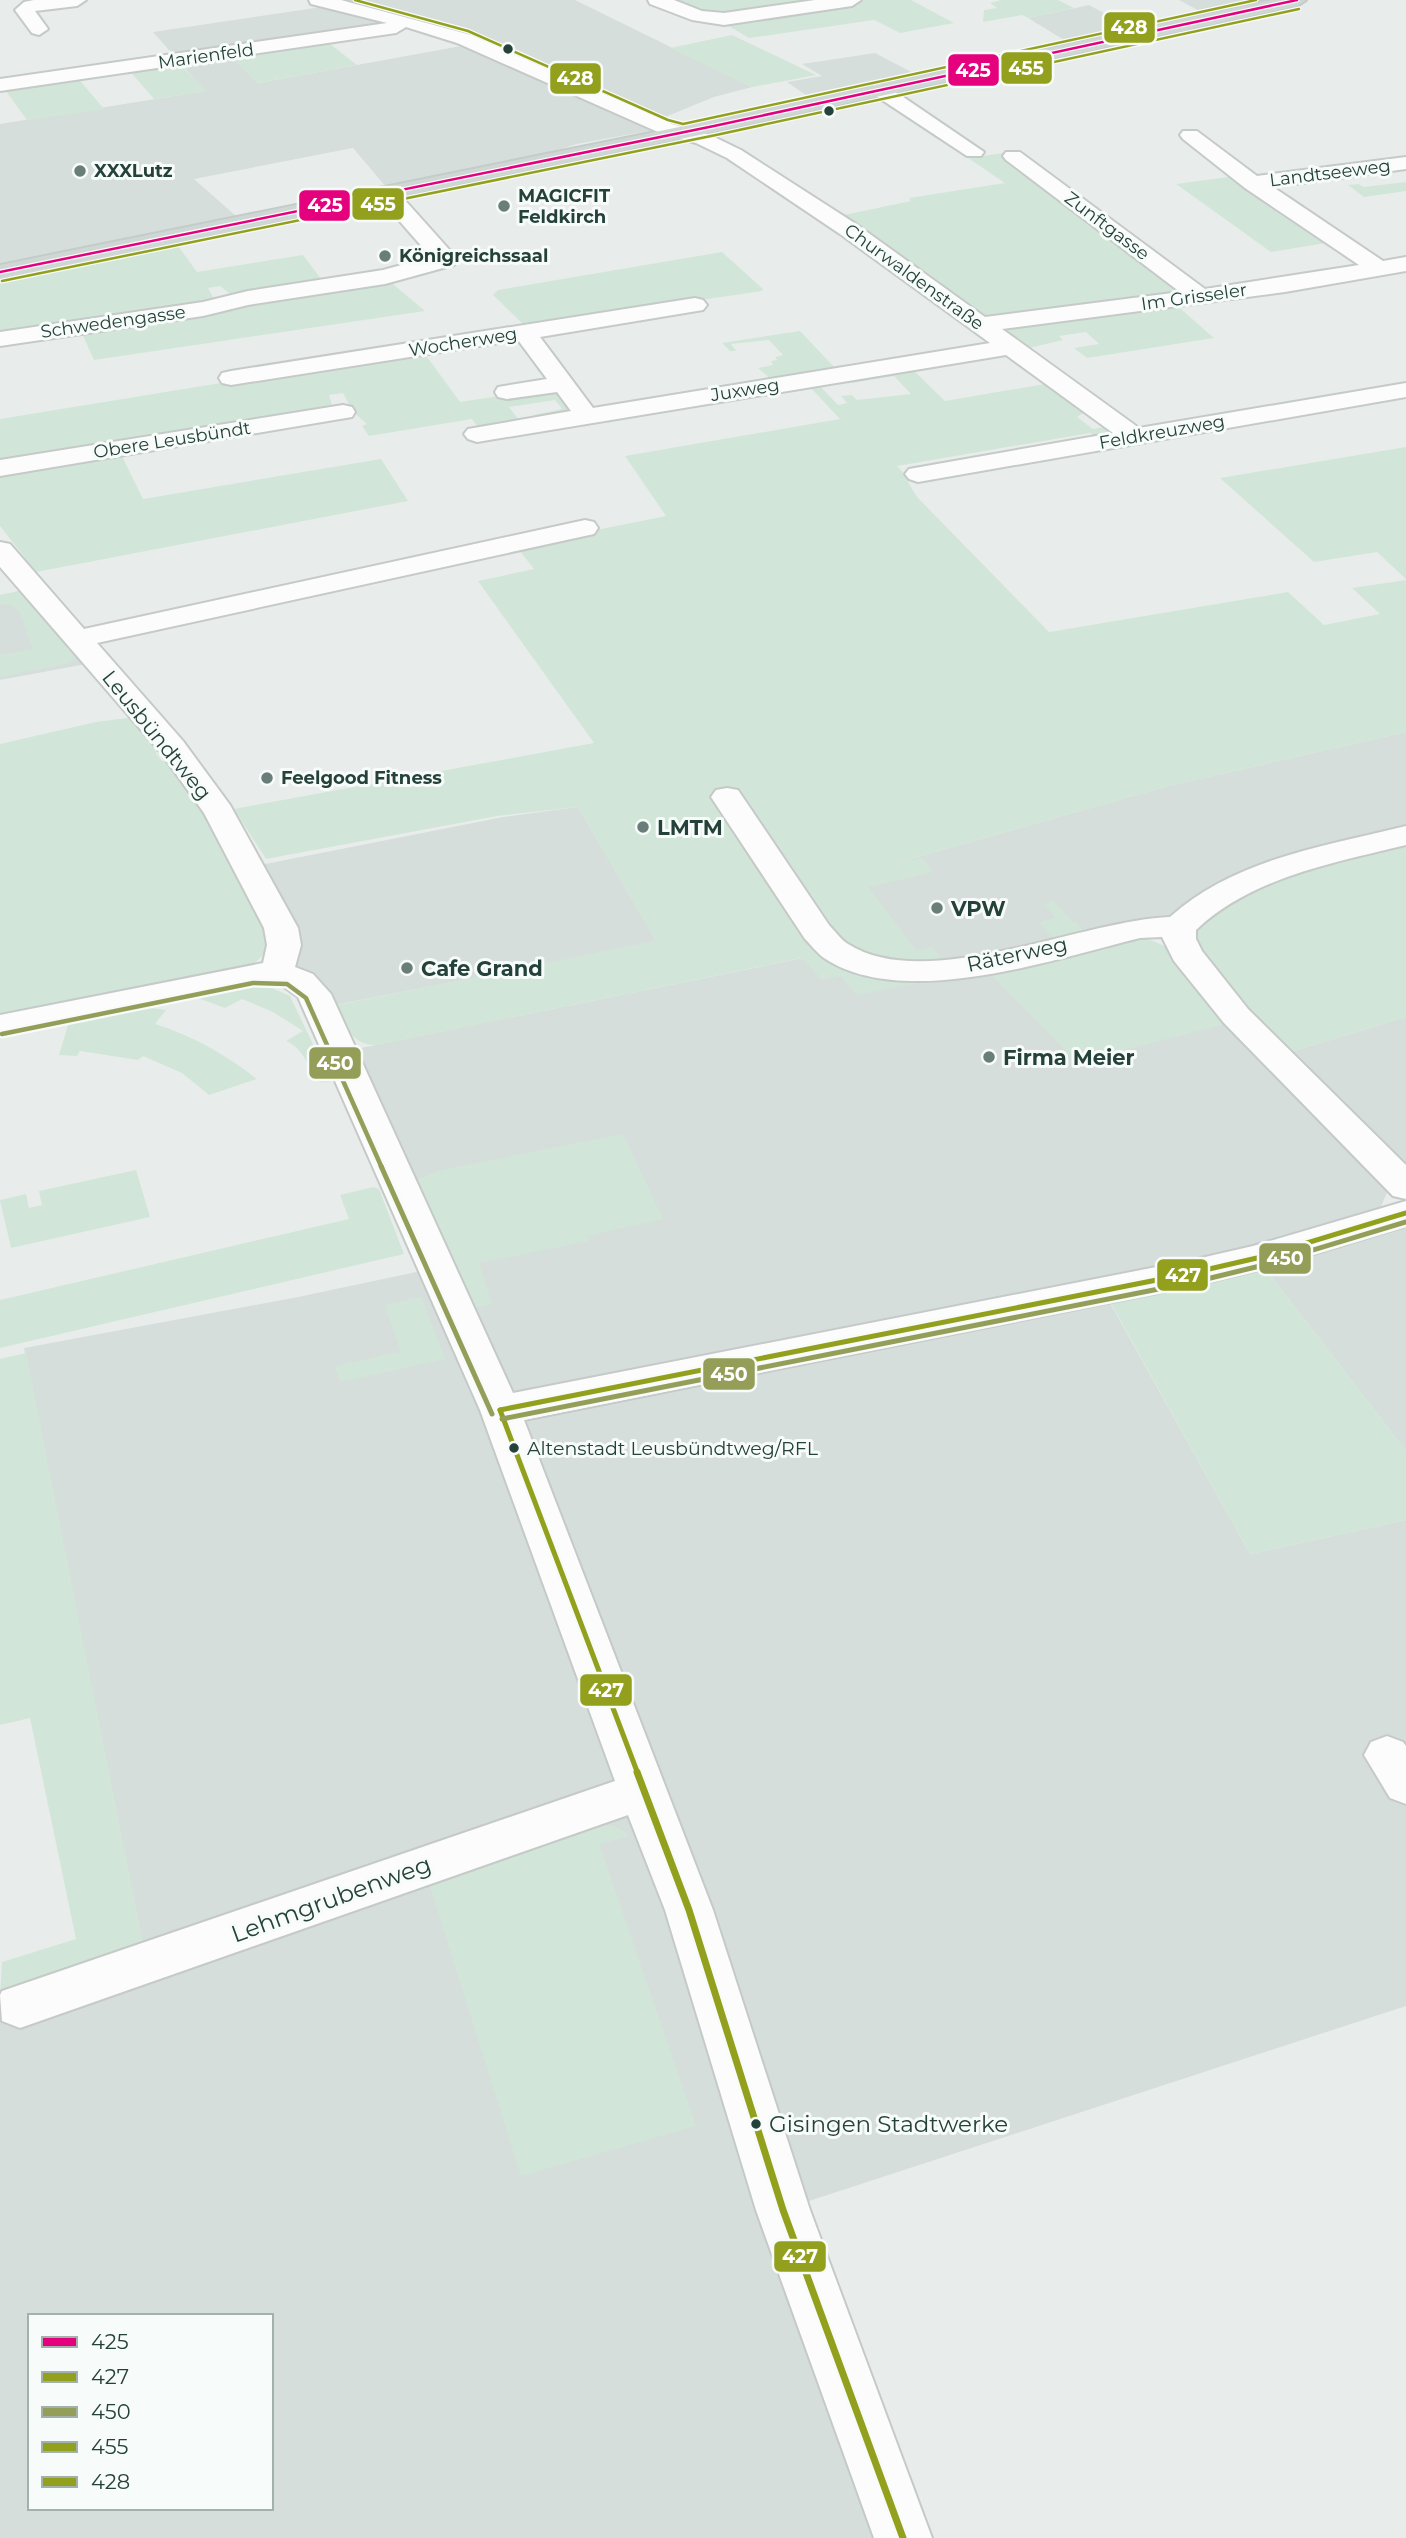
<svg xmlns="http://www.w3.org/2000/svg" width="1406" height="2538" viewBox="0 0 1406 2538" font-family="Montserrat,sans-serif">
  <style>
    .built { fill: #d6dedb; fill-rule: evenodd }
    .green { fill: #d1e6d8 }
    .lines { fill: none; stroke-linecap: round; stroke-linejoin: round }
    .minor-casing { stroke: #c5cac8; stroke-width: 4 }
    .major-casing { stroke: #c3ccc9; stroke-width: 4 }
    .minor { fill: #fcfcfc; fill-rule: evenodd }
    .major { fill: #cfd7d5; fill-rule: evenodd }
    .bus-1-casing { stroke: #f7fbf9; stroke-width: 5 }
    .bus-2-far1-casing { stroke: #f7fbf9; stroke-width: 10 }
    .bus-2-casing { stroke: #f7fbf9; stroke-width: 12 }
    .bus-3-far1-casing { stroke: #f7fbf9; stroke-width: 9 }
    .bus-3-casing { stroke: #f7fbf9; stroke-width: 10 }
    .bus-4-casing { stroke: #f7fbf9; stroke-width: 5 }
    .bus-5-casing { stroke: #f7fbf9; stroke-width: 5 }
    .bus-1 { stroke: #e5007d; stroke-width: 2.5 }
    .bus-2-far1 { stroke: #92a01d; stroke-width: 5 }
    .bus-2 { stroke: #92a01d; stroke-width: 7 }
    .bus-3-far1 { stroke: #959e59; stroke-width: 4.5 }
    .bus-3 { stroke: #959e59; stroke-width: 5 }
    .bus-4 { stroke: #92a01d; stroke-width: 2.5 }
    .bus-5 { stroke: #92a01d; stroke-width: 2.5 }
    .bus-dot { fill: #24423a; stroke: #f7fbf9; stroke-width: 2.5 }
    .poi-dot { fill: #697e78; stroke: #f7fbf9; stroke-width: 2.5 }
    .labels { text-anchor: middle; dominant-baseline: central; stroke-width: 6; stroke-linejoin: round; paint-order: stroke }
    .far-street-label { font-size: 18px; fill: #24423a; stroke: #f7fbf9 }
    .far-poi-label { font-size: 18px; font-weight: bold; fill: #24423a; stroke: #f7fbf9; text-anchor: start }
    .bus-label { font-size: 19px; fill: #24423a; stroke: #f7fbf9; text-anchor: start }
    .street-label { font-size: 21px; fill: #24423a; stroke: #f7fbf9 }
    .poi-label { font-size: 21px; font-weight: bold; fill: #24423a; stroke: #f7fbf9; text-anchor: start }
    .near-bus-label { font-size: 23px; fill: #24423a; stroke: #f7fbf9; text-anchor: start }
    .near-street-label { font-size: 24px; fill: #24423a; stroke: #f7fbf9 }
    .line-badge { stroke: #f7fbf9; stroke-width: 2.5 }
    .badge-label { font-size: 19px; text-anchor: middle; font-weight: bold; fill: #fff }
  </style>
  <rect width="100%" height="100%" fill="#e8edeb"/>
  <!-- built -->
  <g class="built">
    <path d="M 333,0 L 575,0 L 752,87 L 714,97 L 653,122 L 665,128 L 577,144 L 545,154 L 386,187 L 353,148 L 194,179 L 236,216 L 0,263 L 0,124 L 205,91 L 153,32 L 328,6 ZM 412,23 L 472,44 L 258,83 L 228,53 Z"/>
    <path d="M 1179,0 L 1267,0 L 1203,13 Z"/>
    <path d="M 1089,5 L 1134,29 L 1069,43 L 1028,18 Z"/>
    <path d="M 875,53 L 917,75 L 810,98 L 787,82 L 822,76 L 802,64 Z"/>
    <path d="M 32,589 L 97,662 L 0,680 L 0,595 Z"/>
    <path d="M 1406,732 L 1406,835 L 1319,858 L 1192,912 L 987,965 L 902,961 L 840,879 L 1168,786 Z"/>
    <path d="M 578,807 L 657,942 L 320,1008 L 300,980 L 250,867 L 503,817 Z"/>
    <path d="M 803,958 L 822,979 L 841,975 L 987,970 L 1229,1023 L 1388,1190 L 1380,1209 L 1370,1214 L 1406,1213 L 1406,1451 L 1257,1258 L 1104,1292 L 1250,1554 L 1406,1520 L 1406,2006 L 803,2203 L 903,2538 L 0,2538 L 0,2007 L 20,2006 L 147,1966 L 24,1348 L 298,1297 L 435,1268 L 341,1052 ZM 30,2316 L 271,2316 L 271,2508 L 30,2508 Z"/>
    <path d="M 1406,1017 L 1406,1185 L 1287,1053 Z"/>
  </g>
  <!-- green -->
  <g class="green">
    <path d="M 665,0 L 839,0 L 713,16 Z"/>
    <path d="M 864,0 L 911,0 L 954,23 L 900,33 L 874,20 L 749,38 L 727,25 L 733,20 Z"/>
    <path d="M 1001,0 L 1058,0 L 1074,8 L 1028,18 L 1022,15 L 983,22 L 984,10 L 997,8 L 990,3 Z"/>
    <path d="M 732,35 L 816,75 L 752,87 L 670,48 Z"/>
    <path d="M 325,40 L 357,65 L 257,83 L 228,54 Z"/>
    <path d="M 178,62 L 206,91 L 154,99 L 128,69 Z"/>
    <path d="M 76,76 L 104,109 L 27,120 L 6,91 L 12,88 Z"/>
    <path d="M 1003,153 L 1008,156 L 1189,293 L 989,320 L 839,216 L 911,201 L 909,198 L 1005,183 L 968,158 Z"/>
    <path d="M 1236,176 L 1332,242 L 1271,252 L 1176,184 Z"/>
    <path d="M 1406,182 L 1406,191 L 1364,197 L 1348,185 L 1359,184 L 1363,187 Z"/>
    <path d="M 176,243 L 197,272 L 303,255 L 325,284 L 238,295 L 230,294 L 220,286 L 208,288 L 213,297 L 212,300 L 0,336 L 0,280 Z"/>
    <path d="M 722,252 L 763,289 L 762,291 L 525,326 L 493,295 L 498,290 Z"/>
    <path d="M 387,279 L 425,311 L 94,360 L 80,329 Z"/>
    <path d="M 1174,303 L 1214,338 L 1087,358 L 1074,348 L 1099,344 L 1086,332 L 1059,336 L 1063,340 L 1029,348 L 1002,330 L 1003,327 Z"/>
    <path d="M 800,331 L 836,369 L 773,381 L 758,368 L 773,365 L 771,361 L 777,360 L 775,357 L 783,355 L 769,340 L 731,344 L 736,351 L 730,351 L 722,343 Z"/>
    <path d="M 422,350 L 460,402 L 558,387 L 578,414 L 540,421 L 534,415 L 562,409 L 555,400 L 509,407 L 522,424 L 481,431 L 472,419 L 369,436 L 362,426 L 367,424 L 353,412 L 343,393 L 329,395 L 332,405 L 330,408 L 0,465 L 0,419 Z"/>
    <path d="M 911,368 L 945,401 L 1051,383 L 1085,412 L 1077,417 L 1093,429 L 1109,426 L 1113,432 L 1101,439 L 1090,433 L 897,466 C 908,476 909,488 919,499 L 1049,632 L 1288,592 L 1324,625 L 1380,614 L 1352,588 L 1406,580 L 1406,732 L 1168,786 L 893,864 L 922,858 L 933,872 L 868,887 L 917,951 L 932,947 L 942,960 L 1141,938 C 1156,941 1165,945 1176,955 L 1229,1023 L 1077,1062 L 987,970 L 857,995 L 841,976 L 822,979 L 802,958 L 376,1045 C 351,1045 345,1025 337,1005 L 656,941 L 578,807 L 497,816 L 266,859 L 234,809 L 594,743 L 478,581 L 534,569 L 516,546 L 666,516 L 625,456 L 840,419 L 808,385 L 817,383 L 838,405 L 847,403 L 841,396 L 852,395 L 857,400 L 911,394 L 894,376 L 852,383 L 844,379 Z"/>
    <path d="M 1406,447 L 1406,579 L 1377,552 L 1314,562 L 1220,478 Z"/>
    <path d="M 120,452 L 143,499 L 381,459 L 408,501 L 36,572 L 0,526 L 0,472 Z"/>
    <path d="M 23,590 L 74,651 L 75,658 L 70,663 L 0,677 L 0,655 L 33,649 L 20,612 L 9,604 L 0,605 L 0,595 Z"/>
    <path d="M 134,717 L 159,749 L 156,753 L 162,761 L 167,762 L 205,812 L 268,929 L 268,950 L 256,962 L 236,969 L 0,1016 L 0,744 L 96,722 Z"/>
    <path d="M 1406,846 L 1406,1017 L 1287,1053 C 1256,1021 1199,972 1195,927 L 1242,894 L 1318,868 Z"/>
    <path d="M 1053,901 L 1073,922 L 1076,922 L 1084,932 L 1054,940 L 1039,922 L 1056,918 L 1044,904 Z"/>
    <path d="M 249,987 L 272,988 L 290,996 L 331,1082 C 328,1082 322,1083 319,1082 C 311,1078 307,1049 286,1041 L 303,1031 L 273,1012 L 242,999 L 225,1008 L 195,997 Z"/>
    <path d="M 144,1007 L 166,1010 L 155,1024 C 193,1036 225,1054 257,1079 L 209,1095 L 182,1073 L 143,1056 L 138,1060 L 80,1051 L 77,1056 L 59,1055 L 69,1022 Z"/>
    <path d="M 623,1134 L 663,1219 L 587,1236 L 589,1241 L 479,1263 L 492,1304 L 471,1309 L 416,1185 L 418,1179 L 442,1170 Z"/>
    <path d="M 136,1170 L 150,1217 L 11,1248 L 0,1200 L 26,1194 L 29,1208 L 42,1205 L 39,1191 Z"/>
    <path d="M 373,1187 L 379,1189 L 404,1254 L 0,1348 L 0,1300 L 349,1219 L 340,1195 Z"/>
    <path d="M 1264,1267 L 1406,1451 L 1406,1520 L 1250,1554 L 1109,1300 Z"/>
    <path d="M 421,1297 L 445,1359 L 340,1382 L 335,1366 L 401,1352 L 385,1305 Z"/>
    <path d="M 26,1353 L 144,1951 L 0,1995 L 2,1962 L 76,1939 L 30,1718 L 0,1725 L 0,1359 Z"/>
    <path d="M 611,1825 L 622,1830 L 629,1836 L 599,1844 L 696,2126 L 521,2176 L 430,1886 L 432,1881 L 595,1826 Z"/>
  </g>
  <g class="lines">
    <defs>
      <g id="minor">
        <path d="M 34,0 L 86,0 L 77,6 L 35,11 L 48,29 L 39,35 L 32,33 L 15,10 L 24,2 Z"/>
        <path d="M 309,0 L 341,0 L 471,35 L 672,124 L 710,135 L 741,150 L 856,224 L 985,317 L 1180,292 L 1006,160 L 1003,156 L 1006,152 L 1020,152 L 1205,289 L 1359,265 L 1245,188 L 1183,139 L 1180,135 L 1183,131 L 1197,131 L 1257,176 L 1406,157 L 1406,169 L 1273,187 L 1383,261 L 1406,257 L 1406,271 L 1285,292 L 1002,329 L 1139,428 L 1406,383 L 1406,397 L 918,482 L 909,479 L 905,474 L 909,469 L 1113,433 L 1006,355 L 477,442 L 468,439 L 464,434 L 468,429 L 571,411 L 557,392 L 507,399 L 498,397 L 495,392 L 498,387 L 547,379 L 518,340 L 231,385 L 222,383 L 219,378 L 222,373 L 231,371 L 695,298 L 703,300 L 707,305 L 703,310 L 540,337 L 593,408 L 990,343 L 840,234 L 727,158 L 696,143 L 658,132 L 457,43 L 406,27 L 396,33 L 0,91 L 0,79 L 387,23 L 311,4 Z"/>
        <path d="M 648,0 L 674,0 L 702,11 L 724,13 L 815,0 L 861,0 L 852,6 L 724,25 L 692,20 L 650,4 Z"/>
        <path d="M 880,84 L 887,86 L 984,152 L 981,156 L 967,156 L 873,94 L 870,90 L 873,86 Z"/>
        <path d="M 386,187 L 394,188 L 454,255 L 457,260 L 454,265 L 385,284 L 248,305 L 203,316 L 0,346 L 0,332 L 203,302 L 248,291 L 383,270 L 431,257 L 375,193 L 378,188 Z"/>
        <path d="M 343,405 L 352,407 L 355,412 L 352,417 L 0,476 L 0,460 Z"/>
        <path d="M 585,520 L 594,522 L 598,528 L 594,534 L 97,643 L 183,741 L 230,805 L 298,928 L 301,945 L 295,967 L 313,974 L 331,994 L 513,1393 L 1192,1260 L 1253,1246 L 1406,1201 L 1406,1226 L 1271,1267 L 1192,1286 L 524,1420 L 713,1910 L 810,2210 L 932,2538 L 874,2538 L 756,2210 L 665,1910 L 628,1815 L 20,2028 L 2,2021 L 0,1995 L 2,1991 L 615,1781 L 480,1410 L 298,997 L 280,984 L 252,984 L 0,1035 L 0,1015 L 263,963 L 267,945 L 264,928 L 204,813 L 161,753 L 0,567 L 0,542 L 10,544 L 84,629 Z"/>
        <path d="M 727,788 L 738,790 L 829,925 C 835,931 841,940 848,944 C 926,994 1082,920 1170,917 C 1234,859 1325,846 1406,826 L 1406,845 C 1333,863 1252,877 1196,930 L 1196,939 L 1202,951 L 1248,1009 L 1406,1165 L 1406,1199 L 1393,1196 L 1224,1023 L 1174,961 L 1162,937 L 1140,938 C 1055,959 903,1011 824,958 C 817,953 811,945 805,939 L 711,797 L 716,790 Z"/>
        <path d="M 1387,1736 L 1403,1742 L 1406,1746 L 1406,1804 L 1390,1798 L 1364,1755 L 1371,1742 Z"/>
      </g>
      <path id="major" d="M 1271,0 L 1306,0 L 1297,6 L 714,132 L 0,279 L 0,265 L 714,120 Z"/>
    </defs>
    <!-- minor casing -->
    <use href="#minor" class="minor-casing"/>
    <!-- major casing -->
    <use href="#major" class="major-casing"/>
    <!-- minor -->
    <use href="#minor" class="minor"/>
    <!-- major -->
    <use href="#major" class="major"/>
    <defs>
      <path id="bus-1" d="M 0,272 L 714,126 L 1297,0"/>
      <g id="bus-2-far1">
        <path d="M 500,1410 L 638,1774"/>
        <path d="M 500,1410 L 1192,1273 L 1257,1258 L 1406,1213"/>
      </g>
      <path id="bus-2" d="M 637,1772 L 689,1910 L 783,2210 L 903,2538"/>
      <path id="bus-3-far1" d="M 2,1034 L 253,983 L 287,984 L 306,998 L 382,1168"/>
      <g id="bus-3">
        <path d="M 381,1166 L 492,1414"/>
        <path d="M 502,1419 L 1194,1282 L 1260,1266 L 1406,1222"/>
      </g>
      <path id="bus-4" d="M 2,281 L 716,135 L 1299,9"/>
      <path id="bus-5" d="M 355,0 L 468,31 L 668,120 L 683,124 L 1256,0"/>
    </defs>
    <!-- bus-1 casing -->
    <use href="#bus-1" class="bus-1-casing"/>
    <!-- bus-2-far1 casing -->
    <use href="#bus-2-far1" class="bus-2-far1-casing"/>
    <!-- bus-2 casing -->
    <use href="#bus-2" class="bus-2-casing"/>
    <!-- bus-3-far1 casing -->
    <use href="#bus-3-far1" class="bus-3-far1-casing"/>
    <!-- bus-3 casing -->
    <use href="#bus-3" class="bus-3-casing"/>
    <!-- bus-4 casing -->
    <use href="#bus-4" class="bus-4-casing"/>
    <!-- bus-5 casing -->
    <use href="#bus-5" class="bus-5-casing"/>
    <!-- bus-1 -->
    <use href="#bus-1" class="bus-1"/>
    <!-- bus-2-far1 -->
    <use href="#bus-2-far1" class="bus-2-far1"/>
    <!-- bus-2 -->
    <use href="#bus-2" class="bus-2"/>
    <!-- bus-3-far1 -->
    <use href="#bus-3-far1" class="bus-3-far1"/>
    <!-- bus-3 -->
    <use href="#bus-3" class="bus-3"/>
    <!-- bus-4 -->
    <use href="#bus-4" class="bus-4"/>
    <!-- bus-5 -->
    <use href="#bus-5" class="bus-5"/>
  </g>
  <!-- markers -->
  <g class="bus-dot">
    <circle cx="508" cy="49" r="6"/>
    <circle cx="829" cy="111" r="6"/>
    <circle cx="514" cy="1448" r="6"/>
    <circle cx="756" cy="2124" r="6"/>
  </g>
  <g class="poi-dot">
    <circle cx="80" cy="171" r="7"/>
    <circle cx="504" cy="206" r="7"/>
    <circle cx="385" cy="256" r="7"/>
    <circle cx="267" cy="778" r="7"/>
    <circle cx="643" cy="827" r="7"/>
    <circle cx="937" cy="908" r="7"/>
    <circle cx="407" cy="968" r="7"/>
    <circle cx="989" cy="1057" r="7"/>
  </g>
  <g class="labels">
    <!-- far-street labels -->
    <g class="far-street-label">
      <text transform="translate(206 56) rotate(-8)">Marienfeld</text>
      <text transform="translate(1330 173) rotate(-7)">Landtseeweg</text>
      <text transform="translate(1107 226) rotate(37)">Zunftgasse</text>
      <text transform="translate(914 277) rotate(36)">Churwaldenstraße</text>
      <text transform="translate(1194 297) rotate(-8)">Im Grisseler</text>
      <text transform="translate(113 322) rotate(-8)">Schwedengasse</text>
      <text transform="translate(463 342) rotate(-9)">Wocherweg</text>
      <text transform="translate(745 390) rotate(-9)">Juxweg</text>
      <text transform="translate(1162 432) rotate(-10)">Feldkreuzweg</text>
      <text transform="translate(172 440) rotate(-9)">Obere Leusbündt</text>
    </g>
    <!-- far-poi labels -->
    <g class="far-poi-label">
      <text x="94" y="171">XXXLutz</text>
      <text x="518" y="196">MAGICFIT<tspan x="518" dy="21">Feldkirch</tspan></text>
      <text x="399" y="256">Königreichssaal</text>
      <text x="281" y="778">Feelgood Fitness</text>
    </g>
    <!-- bus labels -->
    <g class="bus-label">
      <text x="527" y="1448">Altenstadt Leusbündtweg/RFL</text>
    </g>
    <!-- street labels -->
    <g class="street-label">
      <text transform="translate(157 735) rotate(51)">Leusbündtweg</text>
      <text transform="translate(1017 954) rotate(-12)">Räterweg</text>
    </g>
    <!-- poi labels -->
    <g class="poi-label">
      <text x="657" y="827">LMTM</text>
      <text x="951" y="908">VPW</text>
      <text x="421" y="968">Cafe Grand</text>
      <text x="1003" y="1057">Firma Meier</text>
    </g>
    <!-- near-bus labels -->
    <g class="near-bus-label">
      <text x="769" y="2124">Gisingen Stadtwerke</text>
    </g>
    <!-- near-street labels -->
    <g class="near-street-label">
      <text transform="translate(331 1899) rotate(-20)">Lehmgrubenweg</text>
    </g>
  </g>
  <g class="line-badge">
    <rect x="1103" y="11" width="53" height="33" rx="7" fill="#92a01d"/>
    <rect x="1000" y="51" width="53" height="34" rx="7" fill="#92a01d"/>
    <rect x="947" y="53" width="53" height="34" rx="7" fill="#e5007d"/>
    <rect x="549" y="62" width="53" height="33" rx="7" fill="#92a01d"/>
    <rect x="351" y="187" width="54" height="34" rx="7" fill="#92a01d"/>
    <rect x="298" y="189" width="53" height="33" rx="7" fill="#e5007d"/>
    <rect x="308" y="1046" width="54" height="34" rx="7" fill="#959e59"/>
    <rect x="1258" y="1242" width="54" height="33" rx="7" fill="#959e59"/>
    <rect x="1156" y="1258" width="53" height="34" rx="7" fill="#92a01d"/>
    <rect x="702" y="1357" width="54" height="34" rx="7" fill="#959e59"/>
    <rect x="579" y="1673" width="54" height="34" rx="7" fill="#92a01d"/>
    <rect x="773" y="2240" width="54" height="33" rx="7" fill="#92a01d"/>
  </g>
  <g class="badge-label">
    <text x="1129" y="34">428</text>
    <text x="1026" y="75">455</text>
    <text x="973" y="77">425</text>
    <text x="575" y="85">428</text>
    <text x="378" y="211">455</text>
    <text x="325" y="212">425</text>
    <text x="335" y="1070">450</text>
    <text x="1285" y="1265">450</text>
    <text x="1183" y="1282">427</text>
    <text x="729" y="1381">450</text>
    <text x="606" y="1697">427</text>
    <text x="800" y="2263">427</text>
  </g>
  <!-- legend -->
  <rect x="28" y="2314" width="245" height="196" fill="#f7fbf9" stroke="#a3b1ad" stroke-width="2"/>
  <rect x="42" y="2337" width="35" height="10" fill="#e5007d" stroke="#a3b1ad" stroke-width="2"/>
  <text x="91" y="2349" font-size="21" fill="#24423a">425</text>
  <rect x="42" y="2372" width="35" height="10" fill="#92a01d" stroke="#a3b1ad" stroke-width="2"/>
  <text x="91" y="2384" font-size="21" fill="#24423a">427</text>
  <rect x="42" y="2407" width="35" height="10" fill="#959e59" stroke="#a3b1ad" stroke-width="2"/>
  <text x="91" y="2419" font-size="21" fill="#24423a">450</text>
  <rect x="42" y="2442" width="35" height="10" fill="#92a01d" stroke="#a3b1ad" stroke-width="2"/>
  <text x="91" y="2454" font-size="21" fill="#24423a">455</text>
  <rect x="42" y="2477" width="35" height="10" fill="#92a01d" stroke="#a3b1ad" stroke-width="2"/>
  <text x="91" y="2489" font-size="21" fill="#24423a">428</text>
</svg>
